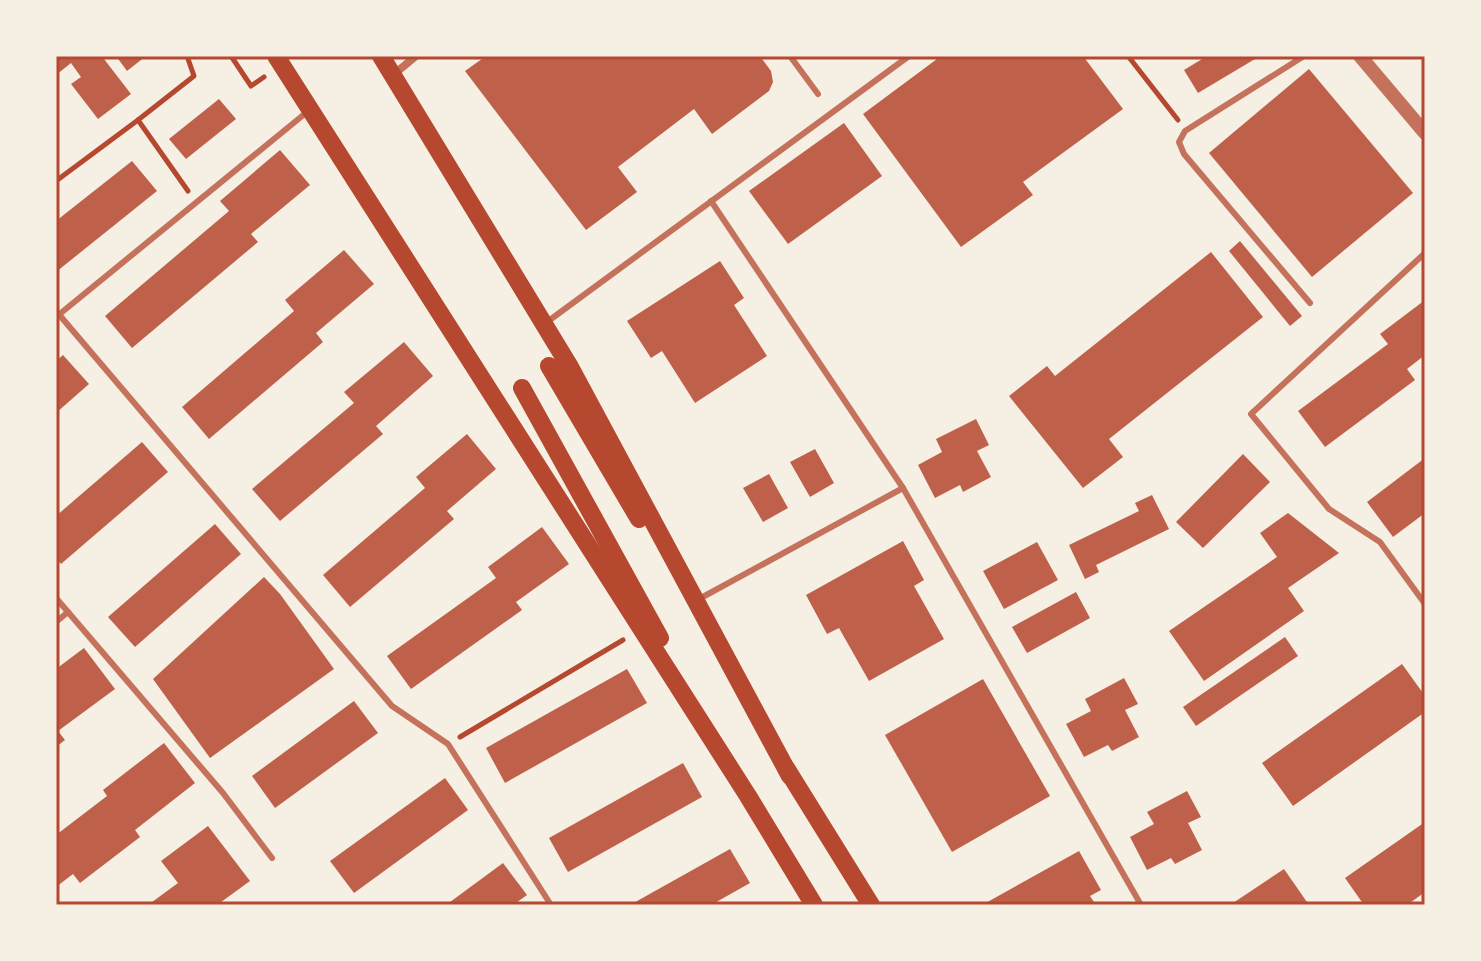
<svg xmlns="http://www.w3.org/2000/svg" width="1481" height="961" viewBox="0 0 1481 961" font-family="'Varela Round',sans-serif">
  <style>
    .building { fill: #bf614a }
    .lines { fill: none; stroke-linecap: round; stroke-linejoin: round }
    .path { stroke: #b5482f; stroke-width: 5 }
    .service { stroke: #c5725c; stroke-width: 6 }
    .minor { stroke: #c5725c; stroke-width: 8 }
    .tertiary { stroke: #c5725c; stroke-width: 14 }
    .primary { stroke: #b5482f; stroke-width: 18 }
    .neatline { fill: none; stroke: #b5482f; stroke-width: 3 }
  </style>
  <rect width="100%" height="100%" fill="#f6efe4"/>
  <!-- building -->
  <g class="building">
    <path d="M 56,56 L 108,56 L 104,59 L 131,94 L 98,119 L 71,84 L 81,77 L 71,63 L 56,75 Z"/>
    <path d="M 116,56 L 146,56 L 127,71 Z"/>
    <path d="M 486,56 L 760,56 L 771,71 L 773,82 L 769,91 L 712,134 L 694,109 L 618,167 L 637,192 L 586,230 L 465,71 Z"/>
    <path d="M 941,56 L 1083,56 L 1123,109 L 1023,182 L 1033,195 L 961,247 L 863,114 Z"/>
    <path d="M 1207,56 L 1260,56 L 1198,93 L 1184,70 Z"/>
    <path d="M 1309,69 L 1413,193 L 1312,277 L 1209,153 Z"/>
    <path d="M 219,99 L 236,119 L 186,159 L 169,139 Z"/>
    <path d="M 844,123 L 882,176 L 788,244 L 749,191 Z"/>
    <path d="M 280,150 L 310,185 L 251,234 L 258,242 L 132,348 L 105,316 L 229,211 L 220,201 Z"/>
    <path d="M 132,161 L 157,191 L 56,272 L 56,221 Z"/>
    <path d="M 1240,241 L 1302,316 L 1290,326 L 1229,251 Z"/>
    <path d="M 344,250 L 374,284 L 316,333 L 323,342 L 209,439 L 182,407 L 294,311 L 285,300 Z"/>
    <path d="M 1211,252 L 1263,317 L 1109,439 L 1123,457 L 1083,488 L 1009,396 L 1047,366 L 1055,376 Z"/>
    <path d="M 720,261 L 744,298 L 734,305 L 767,356 L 695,403 L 662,351 L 651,358 L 627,321 Z"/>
    <path d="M 1425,300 L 1425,355 L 1407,369 L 1415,380 L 1325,447 L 1298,411 L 1388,344 L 1380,334 Z"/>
    <path d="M 404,342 L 433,376 L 376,426 L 383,434 L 280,521 L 252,489 L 354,403 L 344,392 Z"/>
    <path d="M 63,355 L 89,384 L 56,413 L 56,361 Z"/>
    <path d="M 976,419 L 989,445 L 977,451 L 991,477 L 963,492 L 960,485 L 935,498 L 918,465 L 942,452 L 936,439 Z"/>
    <path d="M 467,434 L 496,469 L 447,511 L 454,519 L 350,607 L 323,575 L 425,488 L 416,477 Z"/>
    <path d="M 142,442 L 168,472 L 61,564 L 56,558 L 56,516 Z"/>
    <path d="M 815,449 L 834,483 L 810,497 L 790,462 Z"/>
    <path d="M 1243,454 L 1270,482 L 1203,548 L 1176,522 Z"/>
    <path d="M 1425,458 L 1425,513 L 1393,537 L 1367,502 Z"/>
    <path d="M 769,474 L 788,508 L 763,522 L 743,488 Z"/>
    <path d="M 1152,495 L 1169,529 L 1096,565 L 1099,572 L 1085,579 L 1069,545 L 1139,511 L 1135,503 Z"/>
    <path d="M 1288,513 L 1339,553 L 1288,588 L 1304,611 L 1204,681 L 1169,631 L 1277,557 L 1260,533 Z"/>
    <path d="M 215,524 L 241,554 L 135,647 L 108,617 Z"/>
    <path d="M 542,527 L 569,564 L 516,602 L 522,610 L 411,689 L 387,656 L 496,578 L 488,567 Z"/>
    <path d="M 903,541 L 924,580 L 914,586 L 944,639 L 869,681 L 839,628 L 827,634 L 806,595 Z"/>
    <path d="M 1037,542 L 1058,580 L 1004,609 L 983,571 Z"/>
    <path d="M 264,577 L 280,594 L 334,669 L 210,758 L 153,679 Z"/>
    <path d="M 1076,592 L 1090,618 L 1027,653 L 1012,627 Z"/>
    <path d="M 1285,637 L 1298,656 L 1196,726 L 1183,707 Z"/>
    <path d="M 84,648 L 115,689 L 58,731 L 65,740 L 56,747 L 56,669 Z"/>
    <path d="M 1402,664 L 1425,696 L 1425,712 L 1293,806 L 1262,763 Z"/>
    <path d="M 627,669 L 647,703 L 505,783 L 486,748 Z"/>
    <path d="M 1124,678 L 1138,704 L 1125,710 L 1139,737 L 1112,751 L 1108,745 L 1084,757 L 1066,724 L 1091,711 L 1085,699 Z"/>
    <path d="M 983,679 L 1050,796 L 952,852 L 885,735 Z"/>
    <path d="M 354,701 L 378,733 L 275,808 L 252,776 Z"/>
    <path d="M 164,743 L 195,783 L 135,830 L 140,837 L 80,883 L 73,874 L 56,887 L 56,835 L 107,796 L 103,790 Z"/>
    <path d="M 683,763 L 702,797 L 568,872 L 549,838 Z"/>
    <path d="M 445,778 L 468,810 L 354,893 L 330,861 Z"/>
    <path d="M 1187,791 L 1201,817 L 1188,823 L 1202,850 L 1175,864 L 1171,858 L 1147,870 L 1130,837 L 1154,824 L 1147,812 Z"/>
    <path d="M 1425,822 L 1425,892 L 1407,905 L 1364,905 L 1345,878 Z"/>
    <path d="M 208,826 L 250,881 L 217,905 L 148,905 L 178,883 L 161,861 Z"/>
    <path d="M 730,849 L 750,883 L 711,905 L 630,905 Z"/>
    <path d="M 1079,851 L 1101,890 L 1090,896 L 1096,905 L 982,905 Z"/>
    <path d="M 503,863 L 527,895 L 513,905 L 446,905 Z"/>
    <path d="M 1284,869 L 1309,905 L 1230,905 Z"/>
  </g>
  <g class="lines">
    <!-- path -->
    <g class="path">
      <path d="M 187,56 L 194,76 L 138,120 L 188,191"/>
      <path d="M 231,56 L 251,86 L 264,77"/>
      <path d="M 1128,56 L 1178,120"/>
      <path d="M 56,181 L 138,120"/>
      <path d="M 460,737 L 623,640"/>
    </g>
    <!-- service -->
    <g class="service">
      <path d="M 790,56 L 818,94"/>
      <path d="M 1304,56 L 1185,131 L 1179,142 L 1184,154 L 1310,303"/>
      <path d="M 711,201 L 903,488 L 1141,905"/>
      <path d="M 1425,253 L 1251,414 L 1329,509 L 1380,542 L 1425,604"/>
      <path d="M 56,311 L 392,706 L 448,744 L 551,905"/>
      <path d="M 56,317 L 307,112"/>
      <path d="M 547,322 L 909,56"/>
      <path d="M 56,598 L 223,793 L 272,858"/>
      <path d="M 699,599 L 903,488"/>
      <path d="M 56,622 L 68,612"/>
    </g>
    <!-- minor -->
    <path class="minor" d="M 393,75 L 416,56"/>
    <!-- tertiary -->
    <path class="tertiary" d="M 1360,56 L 1425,133"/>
    <!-- primary -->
    <g class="primary">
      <path d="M 276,56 L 748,796 L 814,905"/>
      <path d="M 381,56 L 570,367 L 790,776"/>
      <path d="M 549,366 L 639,519"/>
      <path d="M 522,388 L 660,638"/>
      <path d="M 786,768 L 871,905"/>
    </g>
  </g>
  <!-- border -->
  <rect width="1481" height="961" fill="none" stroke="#f6efe4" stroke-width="116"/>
  <rect x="58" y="58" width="1365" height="845" class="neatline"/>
</svg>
